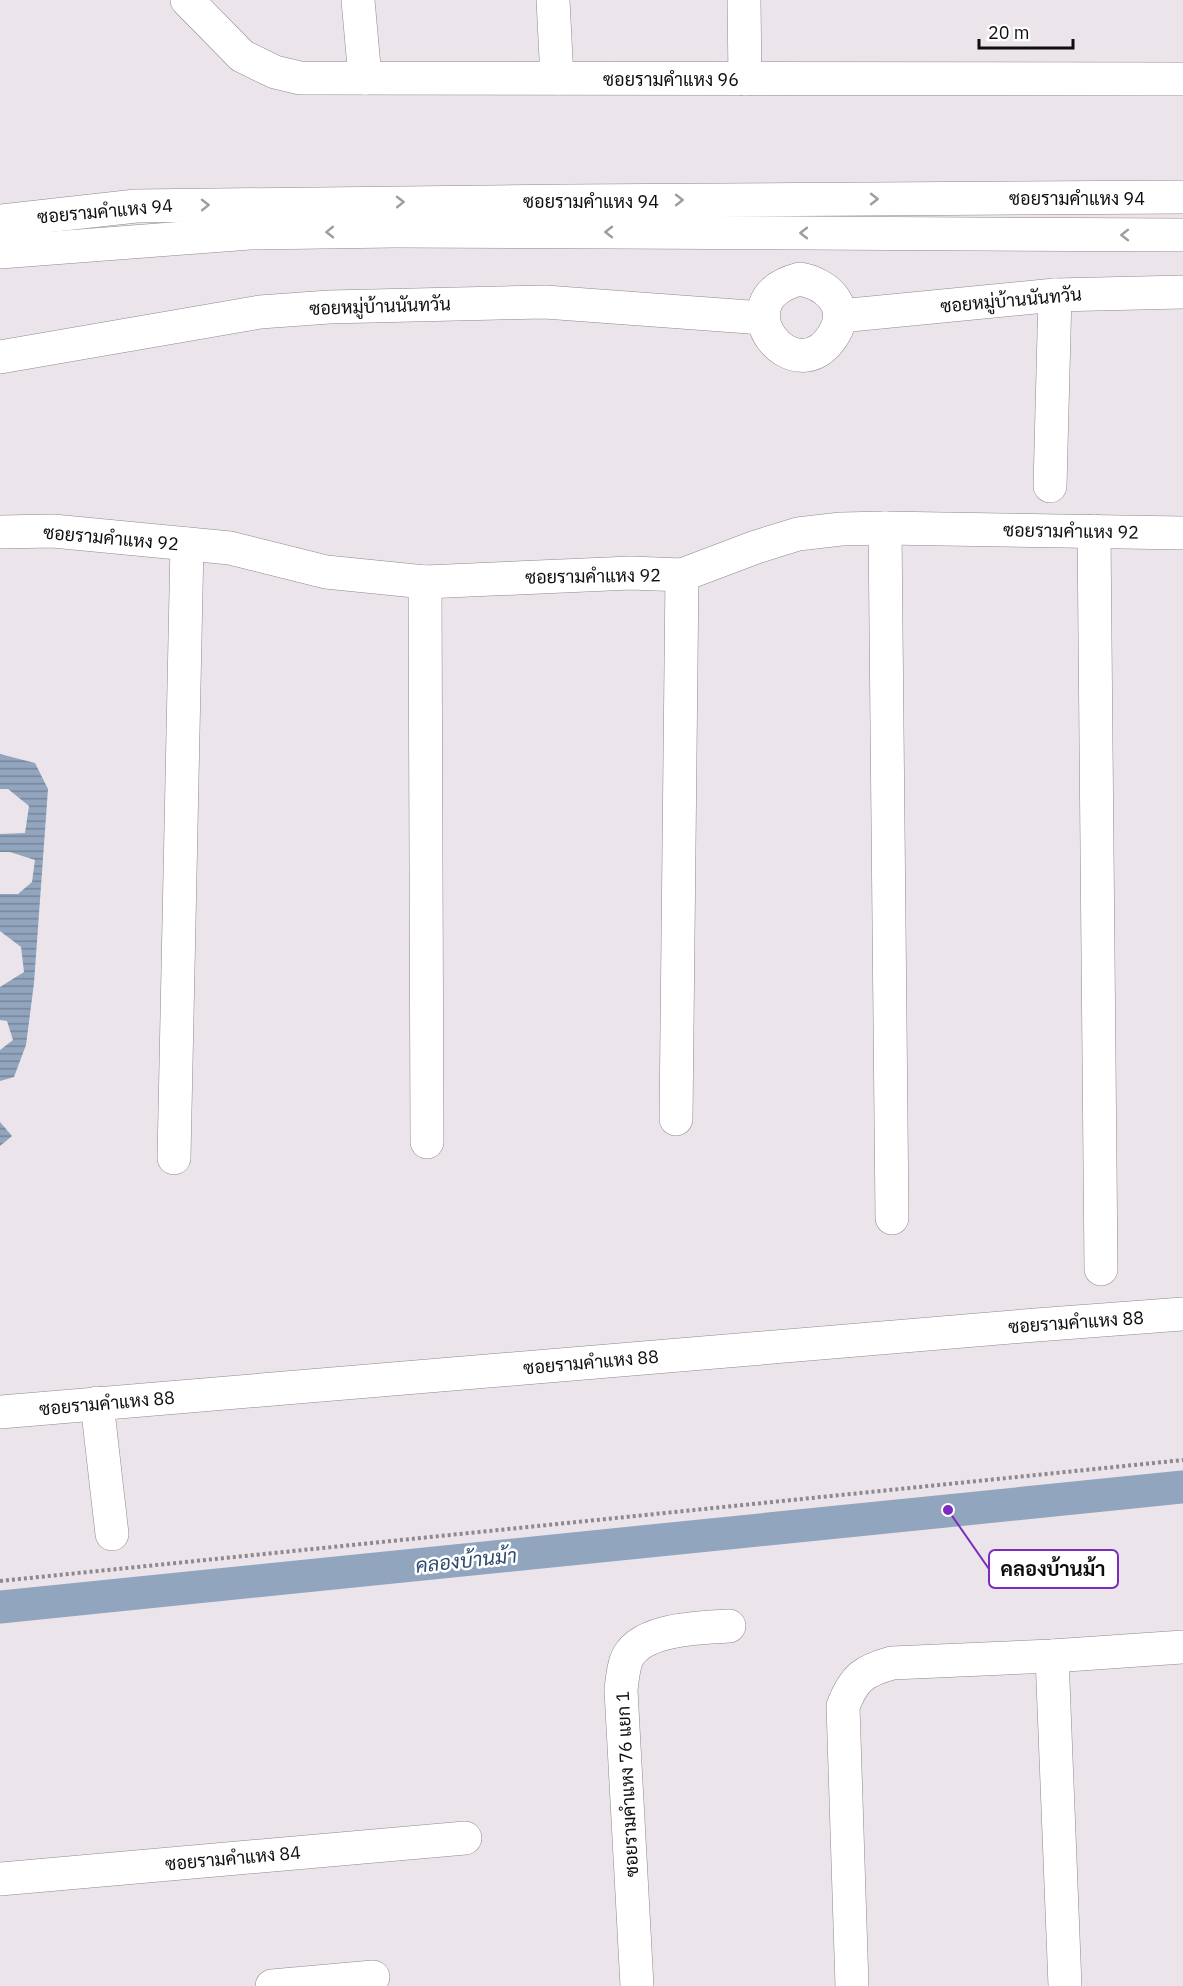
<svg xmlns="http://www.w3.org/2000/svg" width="1183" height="1986" viewBox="0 0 1183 1986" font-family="'IBM Plex Sans',Sarabun,sans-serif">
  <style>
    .water { fill: url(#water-rules) }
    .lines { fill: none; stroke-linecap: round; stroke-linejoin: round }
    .canal { stroke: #92a5be; stroke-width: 33 }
    .minor-casing { stroke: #8e878d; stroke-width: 34 }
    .path { stroke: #8f898e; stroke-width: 4; stroke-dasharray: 3 3; stroke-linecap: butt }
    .minor { stroke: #fff; stroke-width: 33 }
    .oneway { stroke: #9f9e9f }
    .labels { text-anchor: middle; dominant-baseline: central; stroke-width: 5; stroke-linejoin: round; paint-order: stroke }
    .street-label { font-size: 18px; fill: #100d10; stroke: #fff }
    .water-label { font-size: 20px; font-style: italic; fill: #2e4a70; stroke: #fff }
    .leader { fill: none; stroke: #7b2cbf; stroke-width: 2 }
    .callout-dot { fill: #7b2cbf; stroke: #fff; stroke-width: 2 }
    .callout { fill: #fff; stroke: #7b2cbf; stroke-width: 2 }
    .callout-label { font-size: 20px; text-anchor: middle; font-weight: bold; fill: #100d10 }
  </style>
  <defs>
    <pattern id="water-rules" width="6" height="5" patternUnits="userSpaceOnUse" patternTransform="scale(1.5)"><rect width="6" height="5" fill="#92a5be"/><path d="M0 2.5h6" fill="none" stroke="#768599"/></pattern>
  </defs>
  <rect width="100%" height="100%" fill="#ece4eb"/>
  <!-- water -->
  <g class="water">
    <path d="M 0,754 L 35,763 L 48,789 L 34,983 L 26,1045 L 14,1077 L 0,1081 L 0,1050 L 13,1040 L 7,1021 L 0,1020 L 0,987 L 24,972 L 21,947 L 0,931 L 0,894 L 18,894 L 32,882 L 35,860 L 10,852 L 0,852 L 0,834 L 25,833 L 29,806 L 8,789 L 0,789 Z"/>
    <path d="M 0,1122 L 12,1136 L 0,1146 Z"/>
  </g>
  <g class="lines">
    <!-- canal -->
    <path class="canal" d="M 0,1607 L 1183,1487"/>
    <defs>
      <g id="minor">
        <path d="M 187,0 L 242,56 L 275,72 L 300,78 L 1183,79"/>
        <path d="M 358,0 L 365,78"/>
        <path d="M 553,0 L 557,78"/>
        <path d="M 744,0 L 745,79"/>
        <path d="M 0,221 L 136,206 L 567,201 L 1183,197"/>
        <path d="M 0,252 L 250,233 L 395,231 L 1183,235"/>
        <path d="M 800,279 C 827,284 851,306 834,334 C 796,398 717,300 800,279 Z"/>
        <path d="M 840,316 L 1055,295 L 1183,292"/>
        <path d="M 0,357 L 260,312 L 329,307 L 545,302 L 763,318"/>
        <path d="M 1050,486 L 1055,295"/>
        <path d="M 885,528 L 892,1218"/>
        <path d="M 1094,531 L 1101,1269"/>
        <path d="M 0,532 L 53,531 L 230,548 L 326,572 L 425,582 L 631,573 L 682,575 L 756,547 L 798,534 L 841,529 L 885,528 L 1183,533"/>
        <path d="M 425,582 L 427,1142"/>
        <path d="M 676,1119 L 682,575"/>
        <path d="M 174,1158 L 187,544"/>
        <path d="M 97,1403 L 112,1534"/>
        <path d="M 0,1412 L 1036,1325 L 1183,1314"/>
        <path d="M 1052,1656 L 1065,1986"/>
        <path d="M 0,1879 L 465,1838"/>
        <path d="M 272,1986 L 373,1977"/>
        <path d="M 637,1986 L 621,1690 C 622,1681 623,1670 626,1661 C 638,1628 701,1628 729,1626"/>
        <path d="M 852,1986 L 843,1706 C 854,1678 863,1671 892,1663 L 1052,1656 L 1183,1647"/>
      </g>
    </defs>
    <!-- minor casing -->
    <use href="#minor" class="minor-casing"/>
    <!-- path -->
    <path class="path" d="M 0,1581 L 1183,1460"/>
    <!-- minor -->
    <use href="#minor" class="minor"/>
  </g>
  <!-- one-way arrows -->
  <defs><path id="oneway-chevron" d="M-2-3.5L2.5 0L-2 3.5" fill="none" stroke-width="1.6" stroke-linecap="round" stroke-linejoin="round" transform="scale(1.5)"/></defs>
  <g class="oneway">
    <use href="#oneway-chevron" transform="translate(874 199)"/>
    <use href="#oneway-chevron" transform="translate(679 200)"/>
    <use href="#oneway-chevron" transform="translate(400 202) rotate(-1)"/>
    <use href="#oneway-chevron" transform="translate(205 205) rotate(-1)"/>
    <use href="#oneway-chevron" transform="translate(330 232) rotate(179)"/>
    <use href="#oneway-chevron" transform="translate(609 232) rotate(-180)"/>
    <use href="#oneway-chevron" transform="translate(804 233) rotate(-180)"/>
    <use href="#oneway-chevron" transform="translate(1125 235) rotate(-180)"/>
  </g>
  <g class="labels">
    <!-- street labels -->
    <g class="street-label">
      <text x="671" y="79">ซอยรามคําแหง 96</text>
      <text x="1077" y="198">ซอยรามคําแหง 94</text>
      <text x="591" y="201">ซอยรามคําแหง 94</text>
      <text transform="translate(105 211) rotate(-5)">ซอยรามคําแหง 94</text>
      <text transform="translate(1011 300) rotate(-5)">ซอยหมู่บ้านนันทวัน</text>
      <text transform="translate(380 306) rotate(-2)">ซอยหมู่บ้านนันทวัน</text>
      <text transform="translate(1071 531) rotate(1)">ซอยรามคําแหง 92</text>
      <text transform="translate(111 538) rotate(5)">ซอยรามคําแหง 92</text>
      <text transform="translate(593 576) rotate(-1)">ซอยรามคําแหง 92</text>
      <text transform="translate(1076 1322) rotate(-4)">ซอยรามคำแหง 88</text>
      <text transform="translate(591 1362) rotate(-5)">ซอยรามคำแหง 88</text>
      <text transform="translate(107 1403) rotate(-5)">ซอยรามคำแหง 88</text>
      <text transform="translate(627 1784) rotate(-93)">ซอยรามคำแหง 76 แยก 1</text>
      <text transform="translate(233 1858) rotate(-5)">ซอยรามคำแหง 84</text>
    </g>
    <!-- water labels -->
    <g class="water-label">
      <text transform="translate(466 1560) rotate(-6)">คลองบ้านม้า</text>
    </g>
  </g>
  <!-- callouts -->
  <path class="leader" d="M948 1510L989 1569"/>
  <circle class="callout-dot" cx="948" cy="1510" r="6"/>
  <rect class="callout" x="989" y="1550" width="129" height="38" rx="6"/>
  <g class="callout-label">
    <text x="1053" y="1576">คลองบ้านม้า</text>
  </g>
  <!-- scale -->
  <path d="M979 39v9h94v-9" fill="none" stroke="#100d10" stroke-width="3"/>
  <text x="988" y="39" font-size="18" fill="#100d10" stroke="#ffffff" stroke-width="4.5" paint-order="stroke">20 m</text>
</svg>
